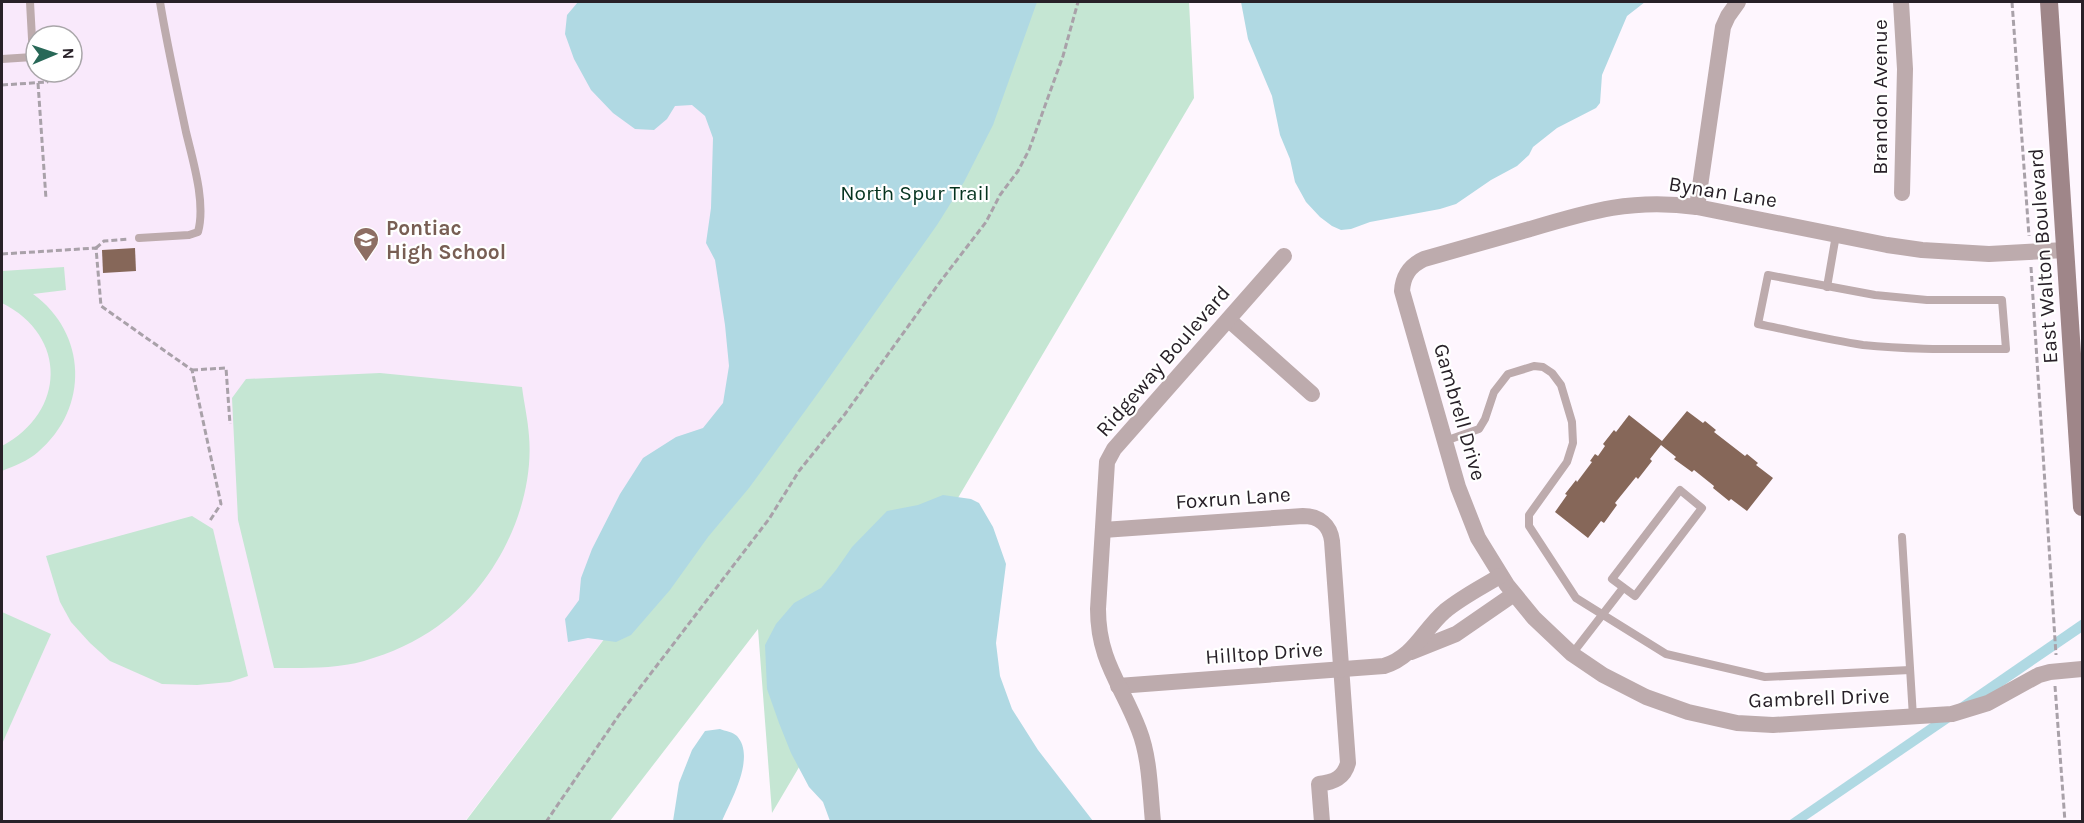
<svg xmlns="http://www.w3.org/2000/svg" width="2084" height="823" viewBox="0 0 2084 823" font-family="Karla,sans-serif">
  <style>
    .education { fill: #f9e9fb; fill-rule: evenodd }
    .green { fill: #c5e6d3 }
    .water { fill: #b0d9e3 }
    .building { fill: #866759 }
    .lines { fill: none; stroke-linecap: round; stroke-linejoin: round }
    .path { stroke: #a9a1a9; stroke-width: 3; stroke-dasharray: 6 3; stroke-linecap: butt }
    .service { stroke: #bdabad; stroke-width: 8 }
    .minor { stroke: #bdabad; stroke-width: 16 }
    .secondary { stroke: #9f8689; stroke-width: 18 }
    .labels { text-anchor: middle; dominant-baseline: central; stroke-width: 4.5; stroke-linejoin: round; paint-order: stroke }
    .street-label { font-size: 21px; fill: #282128; stroke: #fff }
    .park-label { font-size: 21px; fill: #05331f; stroke: #fff }
    .education-label { font-size: 21px; font-weight: bold; fill: #785e54; stroke: #fff; text-anchor: start }
  </style>
  <rect width="100%" height="100%" fill="#fef6fe"/>
  <!-- education -->
  <path class="education" d="M 2,2 L 709,2 L 745,454 L 465,821 L 2,822 ZM 36,36 L 72,36 L 72,72 L 36,72 Z"/>
  <!-- green -->
  <g class="green">
    <path d="M 709,2 L 1189,2 L 1194,98 L 772,813 L 758,629 L 610,821 L 465,822 L 745,454 Z"/>
    <path d="M 64,267 L 66,290 L 33,294 C 87,333 90,408 38,452 C 28,461 14,466 2,471 L 2,446 C 66,412 68,336 2,303 L 2,271 Z"/>
    <path d="M 380,373 L 522,387 C 524,403 528,420 529,436 C 535,506 495,586 438,626 C 416,642 391,653 364,661 C 335,669 304,668 274,668 L 238,520 L 232,398 L 246,379 Z"/>
    <path d="M 192,516 L 213,529 L 248,676 L 230,682 L 197,685 L 162,684 L 110,661 L 90,643 L 71,622 L 60,602 L 46,556 Z"/>
    <path d="M 2,612 L 51,634 L 2,744 Z"/>
  </g>
  <!-- water -->
  <g class="water">
    <path d="M 578,2 L 1037,2 L 993,125 L 964,182 L 937,225 L 821,389 L 749,488 L 708,537 L 670,590 L 631,635 L 616,642 L 588,638 L 568,642 L 565,619 L 579,600 L 581,578 L 592,549 L 620,494 L 643,458 L 676,437 L 703,428 L 723,403 L 729,366 L 725,325 L 715,260 L 706,243 L 711,208 L 713,138 L 705,116 L 692,105 L 675,106 L 667,119 L 654,130 L 635,129 L 613,113 L 591,90 L 574,59 L 565,34 L 567,15 Z"/>
    <path d="M 1241,2 L 1645,2 L 1627,16 L 1602,75 L 1600,103 L 1596,108 L 1557,128 L 1533,147 L 1529,155 L 1517,166 L 1491,180 L 1456,204 L 1440,209 L 1370,222 L 1351,229 L 1341,230 L 1332,226 L 1320,217 L 1306,202 L 1295,182 L 1290,159 L 1280,135 L 1272,96 L 1248,39 Z"/>
    <path d="M 943,495 L 971,499 L 979,503 L 993,527 L 1006,564 L 996,643 L 1000,676 L 1012,709 L 1038,750 L 1093,821 L 830,821 L 823,802 L 809,787 L 791,753 L 779,723 L 767,689 L 765,645 L 776,624 L 794,603 L 821,588 L 836,570 L 852,547 L 887,511 L 918,505 Z"/>
    <path d="M 2082,619 L 2082,632 L 1805,821 L 1787,822 Z"/>
    <path d="M 720,729 C 725,731 733,732 737,736 C 756,757 731,800 722,821 L 673,821 L 679,783 L 692,750 L 705,731 Z"/>
  </g>
  <!-- building -->
  <g class="building">
    <path d="M 135,248 L 136,271 L 103,273 L 102,250 Z"/>
    <path d="M 1687,411 L 1703,423 L 1705,421 L 1716,430 L 1714,432 L 1745,456 L 1747,454 L 1758,463 L 1756,465 L 1773,478 L 1747,511 L 1731,499 L 1729,501 L 1713,488 L 1714,486 L 1694,470 L 1692,472 L 1674,459 L 1676,457 L 1661,445 L 1650,459 L 1652,461 L 1638,479 L 1636,477 L 1615,503 L 1617,505 L 1604,523 L 1601,521 L 1588,538 L 1555,512 L 1567,495 L 1565,494 L 1576,480 L 1577,482 L 1592,462 L 1590,461 L 1595,454 L 1598,456 L 1605,446 L 1603,444 L 1614,430 L 1616,432 L 1629,415 L 1662,441 Z"/>
  </g>
  <g class="lines">
    <!-- path -->
    <g class="path">
      <path d="M 2012,2 L 2029,236"/>
      <path d="M 38,83 L 46,199"/>
      <path d="M 2,85 L 47,82 L 46,72"/>
      <path d="M 96,248 L 104,241 L 128,239"/>
      <path d="M 2,254 L 96,248 L 101,306 L 192,370 L 221,504 L 209,522"/>
      <path d="M 2031,267 L 2056,655"/>
      <path d="M 192,370 L 226,368 L 230,424"/>
      <path d="M 2055,686 L 2065,822"/>
      <path d="M 546,822 L 619,715 L 769,519 L 799,471 L 845,414 L 940,282 L 986,222 L 1000,195 L 1018,171 L 1029,150 L 1063,56 L 1078,2"/>
    </g>
    <!-- service -->
    <g class="service">
      <path d="M 2,59 L 33,57 L 30,2"/>
      <path d="M 139,238 L 189,235 L 198,232 C 206,203 193,161 186,132 C 177,89 167,45 160,2"/>
      <path d="M 1768,275 L 1875,295 L 1927,300 L 2002,300 L 2006,349 C 1958,349 1910,350 1863,345 C 1828,340 1793,331 1758,324 Z"/>
      <path d="M 1827,287 L 1836,235"/>
      <path d="M 1445,441 L 1479,429 L 1485,419 L 1494,392 L 1508,374 L 1534,366 L 1543,367 L 1552,373 L 1561,385 L 1572,422 L 1573,443 L 1567,462 L 1529,515 L 1529,526 L 1576,598 L 1666,654 L 1765,677 L 1910,670"/>
      <path d="M 1680,490 L 1702,508 L 1635,596 L 1612,579 Z"/>
      <path d="M 1902,537 L 1913,717"/>
      <path d="M 1572,654 L 1623,588"/>
    </g>
    <!-- minor -->
    <g class="minor">
      <path d="M 1901,2 L 1905,69 L 1902,193"/>
      <path d="M 1697,207 L 1723,27 L 1728,16 L 1738,2"/>
      <path d="M 2065,250 L 1989,254 L 1922,250 L 1887,245 L 1697,207 C 1633,198 1590,211 1530,229 C 1494,239 1459,249 1424,259 C 1409,266 1403,276 1402,291 L 1458,487 L 1478,538 L 1507,585 L 1534,618 L 1572,654 L 1603,675 L 1646,697 L 1688,712 L 1737,723 L 1773,725 L 1952,714 L 1988,703 L 2039,675 L 2050,672 L 2082,669"/>
      <path d="M 1229,320 L 1312,394"/>
      <path d="M 1103,530 L 1303,516 C 1319,516 1330,525 1332,541 L 1348,763 C 1344,778 1334,782 1319,784 L 1322,822"/>
      <path d="M 1411,652 L 1456,634 L 1514,594"/>
      <path d="M 1118,686 L 1384,666 C 1414,657 1423,630 1445,611 C 1462,597 1482,587 1500,576"/>
      <path d="M 1153,822 C 1150,792 1150,758 1139,730 C 1122,685 1098,661 1098,609 L 1107,462 L 1114,449 L 1284,256"/>
    </g>
    <!-- secondary -->
    <path class="secondary" d="M 2049,2 L 2082,507"/>
  </g>
  <!-- icons -->
  <defs>
    <symbol id="school-pin" viewBox="-11 -11 22 30"><path d="M0 17L-7.5 6A9.5 9.5 0 1 1 7.5 6Z" fill="#8d6e63" stroke="#fff"/><path d="M0-5L7-2L0 1L-7-2ZM-4 1L0 2.5L4 1V4Q0 6-4 4Z" fill="#fff"/></symbol>
  </defs>
  <g fill-rule="evenodd">
    <use href="#school-pin" x="351" y="225" width="30" height="40"/>
  </g>
  <g class="labels">
    <!-- street labels -->
    <g class="street-label">
      <text transform="translate(1880 97) rotate(-90)">Brandon Avenue</text>
      <text transform="translate(1723 192) rotate(9)">Bynan Lane</text>
      <text transform="translate(2043 256) rotate(-94)">East Walton Boulevard</text>
      <text transform="translate(1163 361) rotate(-49)">Ridgeway Boulevard</text>
      <text transform="translate(1460 412) rotate(74)">Gambrell Drive</text>
      <text transform="translate(1233 498) rotate(-4)">Foxrun Lane</text>
      <text transform="translate(1264 653) rotate(-4)">Hilltop Drive</text>
      <text transform="translate(1819 698) rotate(-2)">Gambrell Drive</text>
    </g>
    <!-- park labels -->
    <g class="park-label">
      <text x="915" y="193">North Spur Trail</text>
    </g>
    <!-- education labels -->
    <g class="education-label">
      <text x="386" y="228">Pontiac<tspan x="386" dy="24">High School</tspan></text>
    </g>
  </g>
  <!-- border -->
  <rect width="2084" height="823" fill="none" stroke="#282128" stroke-width="6"/>
  <!-- north arrow -->
  <g transform="translate(54 54) rotate(88)"><circle r="28" fill="#ffffff" stroke="#a9a6a9" stroke-width="1.5"/>
  <path d="M0-4.5L10 22L0 15L-10 22Z" fill="#286857"/>
  <text y="-9" font-size="16" font-weight="bold" text-anchor="middle" fill="#282128">N</text>
  </g>
</svg>
